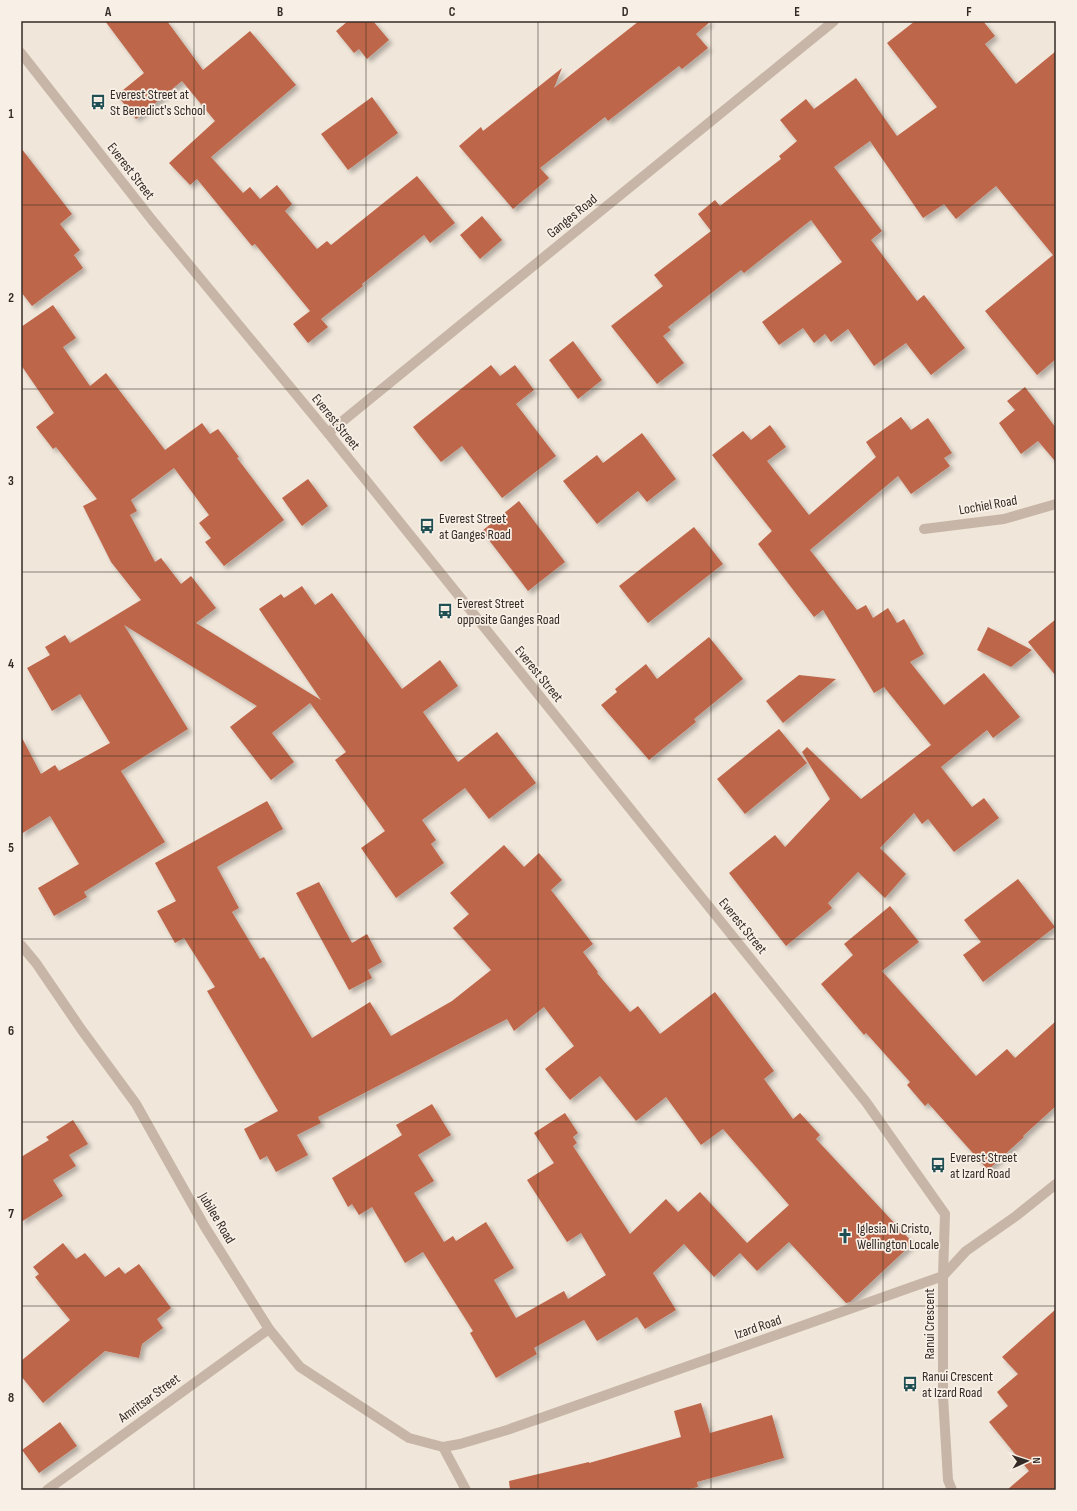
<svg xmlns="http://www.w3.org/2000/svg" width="1077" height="1511" viewBox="0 0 1077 1511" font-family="'Sofia Sans Condensed',sans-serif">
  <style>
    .building { fill: #be664a; filter: url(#shadow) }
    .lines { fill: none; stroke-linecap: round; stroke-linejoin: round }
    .minor { stroke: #c7b6a7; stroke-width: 10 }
    .grid { fill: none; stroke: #342b27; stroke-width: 1; stroke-opacity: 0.55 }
    .labels { text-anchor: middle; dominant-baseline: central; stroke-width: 3.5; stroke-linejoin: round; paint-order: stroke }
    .poi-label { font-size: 14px; fill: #342b27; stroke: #f8f0e6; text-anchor: start }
    .street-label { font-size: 14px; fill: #342b27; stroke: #f8f0e6 }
    .neatline { fill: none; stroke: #342b27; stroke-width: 1.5 }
    .grid-label { font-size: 13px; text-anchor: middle; font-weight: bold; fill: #342b27 }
  </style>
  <defs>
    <filter id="shadow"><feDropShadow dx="3.5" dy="3.5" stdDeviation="2" flood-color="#0004"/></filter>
  </defs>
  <rect width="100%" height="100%" fill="#f0e6da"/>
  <!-- building -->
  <g class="building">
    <path d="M 105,21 L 167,21 L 203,70 L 250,31 L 296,85 L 211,157 L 243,193 L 250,187 L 260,199 L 277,185 L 292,204 L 285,211 L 317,249 L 327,241 L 331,245 L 417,176 L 455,223 L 430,243 L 424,235 L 362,284 L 363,286 L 321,319 L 328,327 L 308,343 L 293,324 L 310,311 L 255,244 L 252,246 L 197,179 L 190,185 L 169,163 L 215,121 L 182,81 L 136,119 L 117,95 L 144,73 Z"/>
    <path d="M 348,21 L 373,21 L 389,40 L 367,59 L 359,49 L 354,53 L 336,31 Z"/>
    <path d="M 639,21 L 711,21 L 696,34 L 708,48 L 682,69 L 679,66 L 608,121 L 605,117 L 540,168 L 549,178 L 513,209 L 459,146 L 481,127 L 483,131 L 562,68 L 554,88 Z"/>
    <path d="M 915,21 L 983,21 L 995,36 L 985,44 L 1016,84 L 1056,51 L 1056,359 L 1037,375 L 985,311 L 1053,255 L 996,186 L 956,219 L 944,204 L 923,218 L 870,141 L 834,167 L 882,231 L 871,240 L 917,301 L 924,295 L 965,348 L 931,375 L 906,343 L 874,366 L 848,329 L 831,342 L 825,334 L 814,343 L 803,328 L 779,345 L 762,322 L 842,262 L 811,220 L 744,273 L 741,270 L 668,327 L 671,330 L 663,336 L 684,363 L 657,384 L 611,326 L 663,286 L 654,275 L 711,231 L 698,214 L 715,200 L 720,206 L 781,159 L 779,156 L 797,141 L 780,120 L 806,99 L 814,109 L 856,78 L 897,136 L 937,107 L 887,43 Z"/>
    <path d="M 372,97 L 398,133 L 348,170 L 321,134 Z"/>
    <path d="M 21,148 L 72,214 L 60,224 L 80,250 L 74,255 L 83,268 L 32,306 L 21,292 Z"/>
    <path d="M 482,216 L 502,240 L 480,259 L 460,235 Z"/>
    <path d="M 53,305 L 76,338 L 63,347 L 90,386 L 106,373 L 165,450 L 202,423 L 210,434 L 218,429 L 239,457 L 237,458 L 284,520 L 224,566 L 205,542 L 211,538 L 199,523 L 209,515 L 174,468 L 131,500 L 137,511 L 130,515 L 155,562 L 161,558 L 181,584 L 191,576 L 216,608 L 196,623 L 321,700 L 259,609 L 281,594 L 284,598 L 302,586 L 315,605 L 332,593 L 402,689 L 440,660 L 458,686 L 423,712 L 458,762 L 497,732 L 536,783 L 489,819 L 465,788 L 422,820 L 436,840 L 431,844 L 444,863 L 396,898 L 361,848 L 385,831 L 335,760 L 346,752 L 310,703 L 272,733 L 294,762 L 271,780 L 230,727 L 257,706 L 124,625 L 188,729 L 121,771 L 165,842 L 84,892 L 87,897 L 54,916 L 38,888 L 79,864 L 50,816 L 21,834 L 21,736 L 41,774 L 55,765 L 59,771 L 110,743 L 80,694 L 52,711 L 27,668 L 50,655 L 45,647 L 65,635 L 70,643 L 141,600 L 111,562 L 83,506 L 97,499 L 56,447 L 53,449 L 36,427 L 54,413 L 21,365 L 21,327 Z"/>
    <path d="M 573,341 L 602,380 L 578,399 L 549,360 Z"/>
    <path d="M 491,365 L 500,376 L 515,365 L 534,390 L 516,404 L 556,456 L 502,498 L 462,446 L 441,462 L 413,427 Z"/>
    <path d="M 1025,387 L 1056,428 L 1056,459 L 1055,461 L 1038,441 L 1021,454 L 999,423 L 1015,410 L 1007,401 Z"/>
    <path d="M 901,417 L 911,430 L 928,418 L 952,453 L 944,458 L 950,466 L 911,494 L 898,476 L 810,550 L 857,610 L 866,605 L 873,618 L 888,608 L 897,623 L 904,619 L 924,654 L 910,662 L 944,705 L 984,673 L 1020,717 L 993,738 L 987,730 L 941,767 L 972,807 L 984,798 L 999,818 L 954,852 L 928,819 L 922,824 L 914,813 L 880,848 L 906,874 L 885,898 L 858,872 L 828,903 L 832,908 L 786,946 L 729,873 L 775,835 L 785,847 L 830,799 L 802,752 L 807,747 L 861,799 L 931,745 L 884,687 L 874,693 L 823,610 L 814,617 L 758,544 L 772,531 L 712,455 L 743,431 L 751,440 L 770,425 L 786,447 L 767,461 L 809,515 L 876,457 L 866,442 Z"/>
    <path d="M 642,433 L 676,479 L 647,502 L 638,491 L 597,524 L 563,481 L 597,455 L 603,463 Z"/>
    <path d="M 308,479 L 328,506 L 302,526 L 282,498 Z"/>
    <path d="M 519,501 L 565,562 L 528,591 L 482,531 Z"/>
    <path d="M 694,527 L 723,564 L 648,623 L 619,586 Z"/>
    <path d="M 1056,619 L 1056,676 L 1028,642 Z"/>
    <path d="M 988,627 L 1032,650 L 1011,667 L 977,650 Z"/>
    <path d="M 709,637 L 743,679 L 694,719 L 696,722 L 649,760 L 601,705 L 617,692 L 615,689 L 646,664 L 657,679 Z"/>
    <path d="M 799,675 L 836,679 L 783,723 L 766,701 Z"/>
    <path d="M 779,729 L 807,763 L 745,814 L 717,779 Z"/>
    <path d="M 267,801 L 283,829 L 217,867 L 239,908 L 232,912 L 260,959 L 264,957 L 312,1038 L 370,1002 L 391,1036 L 452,1001 L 491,970 L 453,928 L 469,914 L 450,893 L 504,845 L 524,867 L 539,853 L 562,880 L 551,890 L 593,944 L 583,952 L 598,972 L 597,973 L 630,1012 L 638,1006 L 660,1034 L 715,992 L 774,1071 L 764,1079 L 793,1119 L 800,1113 L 820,1135 L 816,1139 L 913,1243 L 850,1302 L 846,1303 L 789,1242 L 757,1271 L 740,1253 L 714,1277 L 684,1244 L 653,1273 L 676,1310 L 645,1329 L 637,1317 L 597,1341 L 584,1320 L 534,1348 L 537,1354 L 496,1378 L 470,1333 L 473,1331 L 423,1252 L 405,1263 L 372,1207 L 359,1215 L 352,1204 L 348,1207 L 332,1178 L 402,1135 L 396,1125 L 432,1104 L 451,1135 L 418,1155 L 434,1181 L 414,1193 L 444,1242 L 453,1236 L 456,1241 L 486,1222 L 514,1268 L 494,1280 L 516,1318 L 564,1291 L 568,1299 L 606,1275 L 581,1233 L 567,1242 L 527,1180 L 554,1163 L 534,1133 L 565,1113 L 578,1133 L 573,1137 L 577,1143 L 573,1146 L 630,1234 L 666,1199 L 678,1212 L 700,1192 L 747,1243 L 789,1205 L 723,1129 L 701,1145 L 666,1097 L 636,1121 L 600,1076 L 570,1100 L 545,1069 L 574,1046 L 544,1007 L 514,1031 L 507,1019 L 318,1117 L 321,1123 L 297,1135 L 308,1155 L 276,1172 L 267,1156 L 260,1160 L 244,1129 L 278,1111 L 207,991 L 215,987 L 184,938 L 175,943 L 157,911 L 176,901 L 155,863 Z"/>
    <path d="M 1018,879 L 1055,927 L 983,982 L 963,955 L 981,942 L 964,920 Z"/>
    <path d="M 319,882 L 352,943 L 367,934 L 382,962 L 368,970 L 372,978 L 349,990 L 296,893 Z"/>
    <path d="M 890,906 L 919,942 L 882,971 L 976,1076 L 1007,1049 L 1015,1058 L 1056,1021 L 1056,1106 L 1023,1136 L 1024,1137 L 988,1170 L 928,1103 L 925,1106 L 907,1085 L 910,1082 L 866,1033 L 864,1035 L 821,984 L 853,955 L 844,944 Z"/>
    <path d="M 73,1120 L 88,1144 L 69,1155 L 76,1166 L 53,1180 L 63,1196 L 21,1222 L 21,1157 L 49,1140 L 46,1137 Z"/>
    <path d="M 63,1243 L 76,1259 L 85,1253 L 105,1277 L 119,1267 L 125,1274 L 139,1264 L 171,1308 L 157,1319 L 163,1328 L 142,1344 L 139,1358 L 105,1351 L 43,1403 L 21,1376 L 21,1361 L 70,1320 L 35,1277 L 39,1274 L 33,1267 Z"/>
    <path d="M 1056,1309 L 1056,1490 L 1007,1490 L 1029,1471 L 989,1422 L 1008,1406 L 997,1392 L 1018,1374 L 1002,1357 Z"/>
    <path d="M 701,1403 L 710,1433 L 772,1415 L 784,1458 L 697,1482 L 698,1487 L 685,1490 L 510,1490 L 509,1481 L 589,1462 L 589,1463 L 681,1437 L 674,1411 Z"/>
    <path d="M 60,1422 L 77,1446 L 39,1473 L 22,1450 Z"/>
  </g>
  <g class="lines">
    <!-- minor -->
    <g class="minor">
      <path d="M 21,53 L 152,220 L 328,433 L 866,1102 L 945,1214 L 943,1276 L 943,1396 L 948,1480 L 952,1490"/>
      <path d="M 328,433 L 834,21"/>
      <path d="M 924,529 L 1004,519 L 1056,504"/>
      <path d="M 21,945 L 36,963 L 81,1029 L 136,1104 L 205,1227 L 269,1329 L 300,1367 L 409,1438 L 443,1447 L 460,1444 L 507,1430 L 943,1276 L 966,1251 L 1016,1216 L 1056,1184"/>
      <path d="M 443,1447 L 466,1490"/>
      <path d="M 47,1490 L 269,1329"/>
    </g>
  </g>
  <!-- grid -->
  <path class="grid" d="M 194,21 L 194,1490M 366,21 L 366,1490M 538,21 L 538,1490M 711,21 L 711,1490M 883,21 L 883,1490M 21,205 L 1056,205M 21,389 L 1056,389M 21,572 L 1056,572M 21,756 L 1056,756M 21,939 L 1056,939M 21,1122 L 1056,1122M 21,1306 L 1056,1306"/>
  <!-- icons -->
  <defs>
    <symbol id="bus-bare" viewBox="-9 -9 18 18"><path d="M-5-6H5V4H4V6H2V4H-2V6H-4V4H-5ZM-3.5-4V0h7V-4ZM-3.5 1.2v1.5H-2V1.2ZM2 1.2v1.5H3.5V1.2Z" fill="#1f4f53" stroke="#f8f0e6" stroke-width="2.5" paint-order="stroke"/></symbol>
    <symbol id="church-bare" viewBox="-9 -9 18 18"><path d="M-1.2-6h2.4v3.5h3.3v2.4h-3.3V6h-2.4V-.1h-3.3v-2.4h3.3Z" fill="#1f4f53" stroke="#f8f0e6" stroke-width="2.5" paint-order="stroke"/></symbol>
  </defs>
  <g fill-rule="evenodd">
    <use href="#bus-bare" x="87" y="91" width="22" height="22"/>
    <use href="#bus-bare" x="416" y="515" width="22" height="22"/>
    <use href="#bus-bare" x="434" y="600" width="22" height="22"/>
    <use href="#bus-bare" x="927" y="1154" width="22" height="22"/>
    <use href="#church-bare" x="834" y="1225" width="22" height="22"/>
    <use href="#bus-bare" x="899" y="1373" width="22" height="22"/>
  </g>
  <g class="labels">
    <!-- poi labels -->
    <g class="poi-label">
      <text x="110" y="94">Everest Street at<tspan x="110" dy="16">St Benedict's School</tspan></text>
      <text x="439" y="518">Everest Street<tspan x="439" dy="16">at Ganges Road</tspan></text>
      <text x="457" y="603">Everest Street<tspan x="457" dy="16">opposite Ganges Road</tspan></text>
      <text x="950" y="1157">Everest Street<tspan x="950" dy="16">at Izard Road</tspan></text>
      <text x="857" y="1228">Iglesia Ni Cristo,<tspan x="857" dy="16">Wellington Locale</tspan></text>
      <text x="922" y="1376">Ranui Crescent<tspan x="922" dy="16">at Izard Road</tspan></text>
    </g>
    <!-- street labels -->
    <g class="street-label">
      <text transform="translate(131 171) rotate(52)">Everest Street</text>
      <text transform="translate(572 216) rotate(-39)">Ganges Road</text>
      <text transform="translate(336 422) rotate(51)">Everest Street</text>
      <text transform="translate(988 505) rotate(-10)">Lochiel Road</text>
      <text transform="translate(539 674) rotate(51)">Everest Street</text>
      <text transform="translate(743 926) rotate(51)">Everest Street</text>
      <text transform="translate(217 1218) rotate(59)">Jubilee Road</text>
      <text transform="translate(929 1324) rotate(-90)">Ranui Crescent</text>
      <text transform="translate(758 1327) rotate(-19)">Izard Road</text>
      <text transform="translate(149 1398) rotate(-36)">Amritsar Street</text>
    </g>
  </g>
  <!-- border -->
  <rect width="1077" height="1511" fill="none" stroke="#f8f0e6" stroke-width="44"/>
  <!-- north arrow -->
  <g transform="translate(1027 1461) rotate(87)" stroke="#f8f0e6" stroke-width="3" paint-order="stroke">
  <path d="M0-3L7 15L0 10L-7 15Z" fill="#342b27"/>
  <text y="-6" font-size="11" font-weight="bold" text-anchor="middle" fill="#342b27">N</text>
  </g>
  <rect x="22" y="22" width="1033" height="1467" class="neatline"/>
  <g class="grid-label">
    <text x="108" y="16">A</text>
    <text x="280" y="16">B</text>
    <text x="452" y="16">C</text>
    <text x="625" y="16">D</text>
    <text x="797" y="16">E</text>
    <text x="969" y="16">F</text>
    <text x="11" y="118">1</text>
    <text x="11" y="302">2</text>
    <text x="11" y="485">3</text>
    <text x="11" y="668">4</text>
    <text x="11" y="852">5</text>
    <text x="11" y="1035">6</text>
    <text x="11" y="1218">7</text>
    <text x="11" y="1402">8</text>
  </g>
</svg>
